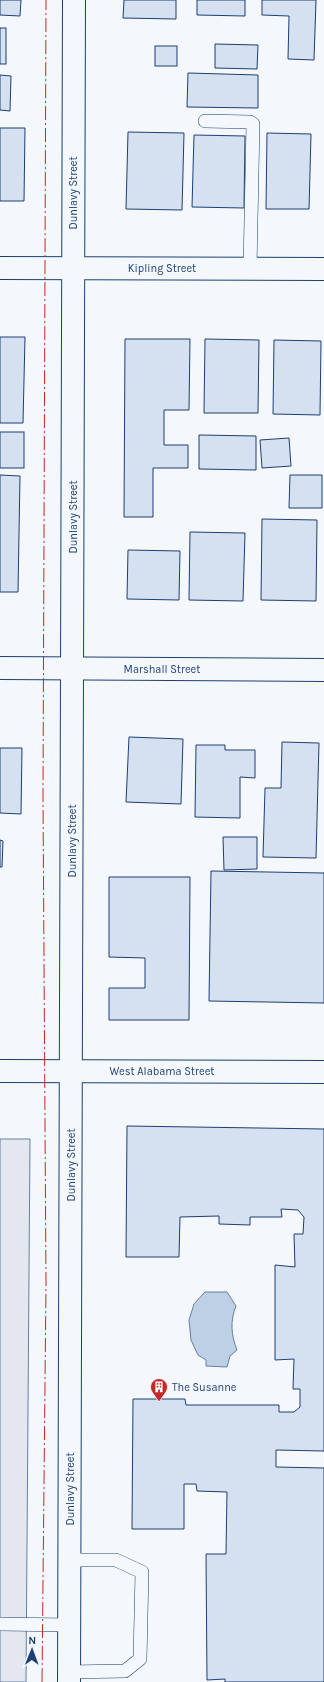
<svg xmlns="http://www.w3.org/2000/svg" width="324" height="1682" viewBox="0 0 324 1682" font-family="Karla,sans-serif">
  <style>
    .parking { fill: #e3e8f0; stroke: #687fa3 }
    .water { fill: #bed0e5; stroke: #687fa3 }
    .building { fill: #d5e0f0; stroke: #1d3f73 }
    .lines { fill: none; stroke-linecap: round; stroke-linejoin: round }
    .lane-casing { stroke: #1d3f73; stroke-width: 14 }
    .street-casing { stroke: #1d3f73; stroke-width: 24 }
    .secondary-casing { stroke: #1d3f73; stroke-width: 24 }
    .lane { stroke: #f4f7fb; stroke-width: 13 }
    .street { stroke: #f4f7fb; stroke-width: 22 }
    .secondary { stroke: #f4f7fb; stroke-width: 22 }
    .power { stroke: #c62828; stroke-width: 1; stroke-dasharray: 14 3 2 3; stroke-linecap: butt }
    .labels { text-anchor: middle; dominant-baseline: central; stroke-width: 3; stroke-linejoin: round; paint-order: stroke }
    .street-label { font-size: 11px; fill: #1d3f73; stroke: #f4f7fb }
    .poi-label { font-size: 11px; fill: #1d3f73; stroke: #f4f7fb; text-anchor: start }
  </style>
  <rect width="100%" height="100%" fill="#f4f7fb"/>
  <!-- parking -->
  <path class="parking" d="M 0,1139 L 30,1139 L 26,1682 L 0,1682 Z"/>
  <!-- water -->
  <path class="water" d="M 205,1292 L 227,1292 L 236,1306 C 230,1321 231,1335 237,1350 L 230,1356 L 227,1367 L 206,1366 L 206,1360 L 198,1355 L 191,1340 L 189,1320 L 194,1304 Z"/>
  <!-- building -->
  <g class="building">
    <path d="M 0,0 L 21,0 L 20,16 L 0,15 Z"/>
    <path d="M 124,0 L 176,0 L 176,19 L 123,18 Z"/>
    <path d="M 197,0 L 245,0 L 245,16 L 197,15 Z"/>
    <path d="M 262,0 L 316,0 L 314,60 L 288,59 L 289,16 L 262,15 Z"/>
    <rect x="0" y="28" width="6" height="36"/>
    <path d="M 215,44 L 258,45 L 257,69 L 215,68 Z"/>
    <rect x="155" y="46" width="22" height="20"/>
    <path d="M 188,73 L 258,75 L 258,108 L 187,107 Z"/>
    <path d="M 0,75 L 11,76 L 10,111 L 0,110 Z"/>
    <path d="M 0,128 L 25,128 L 24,201 L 0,201 Z"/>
    <path d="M 128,132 L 184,133 L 182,210 L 126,209 Z"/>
    <path d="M 267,133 L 311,134 L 309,209 L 266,209 Z"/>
    <path d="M 194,135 L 245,136 L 244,208 L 192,207 Z"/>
    <path d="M 0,337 L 25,337 L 23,423 L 0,423 Z"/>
    <path d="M 125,339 L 190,339 L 189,410 L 164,410 L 164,445 L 188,445 L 188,468 L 153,468 L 153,517 L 124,517 Z"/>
    <path d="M 205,339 L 259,340 L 258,413 L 204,413 Z"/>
    <path d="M 274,340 L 321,341 L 320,415 L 273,414 Z"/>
    <rect x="0" y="432" width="24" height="36"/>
    <path d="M 199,435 L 256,436 L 256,470 L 199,469 Z"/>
    <path d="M 289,438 L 291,466 L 262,468 L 260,440 Z"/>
    <path d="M 0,475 L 20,476 L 18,592 L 0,592 Z"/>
    <path d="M 290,475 L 322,475 L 322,508 L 289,508 Z"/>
    <path d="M 262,519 L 317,520 L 316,601 L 261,600 Z"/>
    <path d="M 190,532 L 245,533 L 243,601 L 189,600 Z"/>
    <path d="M 128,550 L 180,551 L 179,600 L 127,599 Z"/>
    <path d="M 129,737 L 183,739 L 181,804 L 126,802 Z"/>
    <path d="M 282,742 L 319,743 L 316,858 L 263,857 L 265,788 L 281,788 Z"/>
    <path d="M 196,745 L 225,745 L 225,750 L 255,750 L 255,778 L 240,777 L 240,818 L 195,817 Z"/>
    <path d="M 0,748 L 22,748 L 21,814 L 0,813 Z"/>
    <path d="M 223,837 L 257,837 L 257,869 L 224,870 Z"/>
    <path d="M 0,840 L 3,841 L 2,867 L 0,867 Z"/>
    <path d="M 211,871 L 324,873 L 324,1003 L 209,1001 Z"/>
    <path d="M 109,877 L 190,877 L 189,1020 L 109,1020 L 109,988 L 145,988 L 145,958 L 109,957 Z"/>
    <path d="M 127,1126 L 324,1129 L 324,1451 L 276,1450 L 276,1467 L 324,1468 L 324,1682 L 225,1682 L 225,1679 L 207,1680 L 206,1554 L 226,1554 L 227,1492 L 197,1491 L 196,1484 L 184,1484 L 184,1529 L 132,1529 L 133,1399 L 185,1399 L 186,1405 L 279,1405 L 279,1412 L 294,1412 L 300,1407 L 300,1389 L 293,1389 L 294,1359 L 275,1360 L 275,1265 L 295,1267 L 294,1234 L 303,1234 L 304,1217 L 298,1210 L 281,1209 L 282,1217 L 250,1217 L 250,1225 L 219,1224 L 219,1216 L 180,1217 L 179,1257 L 126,1257 Z"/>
  </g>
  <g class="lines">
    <defs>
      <g id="lane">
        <path d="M 205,121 L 250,122 L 253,124 L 250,268"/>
        <path d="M 0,1624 L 69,1625"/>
        <path d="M 69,1672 L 125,1671 L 140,1659 L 142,1572 L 116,1560 L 70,1560"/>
      </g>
      <g id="street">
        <path d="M 0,268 L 324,269"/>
        <path d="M 0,668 L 324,670"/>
      </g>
      <g id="secondary">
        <path d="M 0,1071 L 324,1072"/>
        <path d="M 69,1682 L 74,0"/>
      </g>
    </defs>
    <!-- lane casing -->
    <use href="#lane" class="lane-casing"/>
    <!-- street casing -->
    <use href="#street" class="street-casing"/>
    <!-- secondary casing -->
    <use href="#secondary" class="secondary-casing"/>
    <!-- lane -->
    <use href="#lane" class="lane"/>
    <!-- street -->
    <use href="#street" class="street"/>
    <!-- secondary -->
    <use href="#secondary" class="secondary"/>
    <!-- power -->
    <path class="power" d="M 42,1682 L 46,1285 L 43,797 L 46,0"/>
  </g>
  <!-- icons -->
  <defs>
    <symbol id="building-pin" viewBox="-11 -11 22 30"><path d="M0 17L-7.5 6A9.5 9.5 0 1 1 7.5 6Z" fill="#c62828" stroke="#f4f7fb"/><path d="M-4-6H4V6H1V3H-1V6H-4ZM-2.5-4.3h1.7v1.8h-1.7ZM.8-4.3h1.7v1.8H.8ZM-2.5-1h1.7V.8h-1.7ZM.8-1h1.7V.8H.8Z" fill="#fff"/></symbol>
  </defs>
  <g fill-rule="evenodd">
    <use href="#building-pin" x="149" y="1377" width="20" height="27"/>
  </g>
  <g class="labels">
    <!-- street labels -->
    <g class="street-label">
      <text transform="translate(73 193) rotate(-90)">Dunlavy Street</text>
      <text x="162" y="268">Kipling Street</text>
      <text transform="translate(73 517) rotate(-90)">Dunlavy Street</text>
      <text x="162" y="669">Marshall Street</text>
      <text transform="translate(72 841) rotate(-90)">Dunlavy Street</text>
      <text x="162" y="1071">West Alabama Street</text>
      <text transform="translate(71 1165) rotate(-90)">Dunlavy Street</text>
      <text transform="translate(70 1489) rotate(-90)">Dunlavy Street</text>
    </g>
    <!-- poi labels -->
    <g class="poi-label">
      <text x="172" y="1387">The Susanne</text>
    </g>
  </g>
  <!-- north arrow -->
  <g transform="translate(32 1650) rotate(1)" stroke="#f4f7fb" stroke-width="3" paint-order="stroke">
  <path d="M0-3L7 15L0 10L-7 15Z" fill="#1d3f73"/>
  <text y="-6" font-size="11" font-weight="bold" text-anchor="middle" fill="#1d3f73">N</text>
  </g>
</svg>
